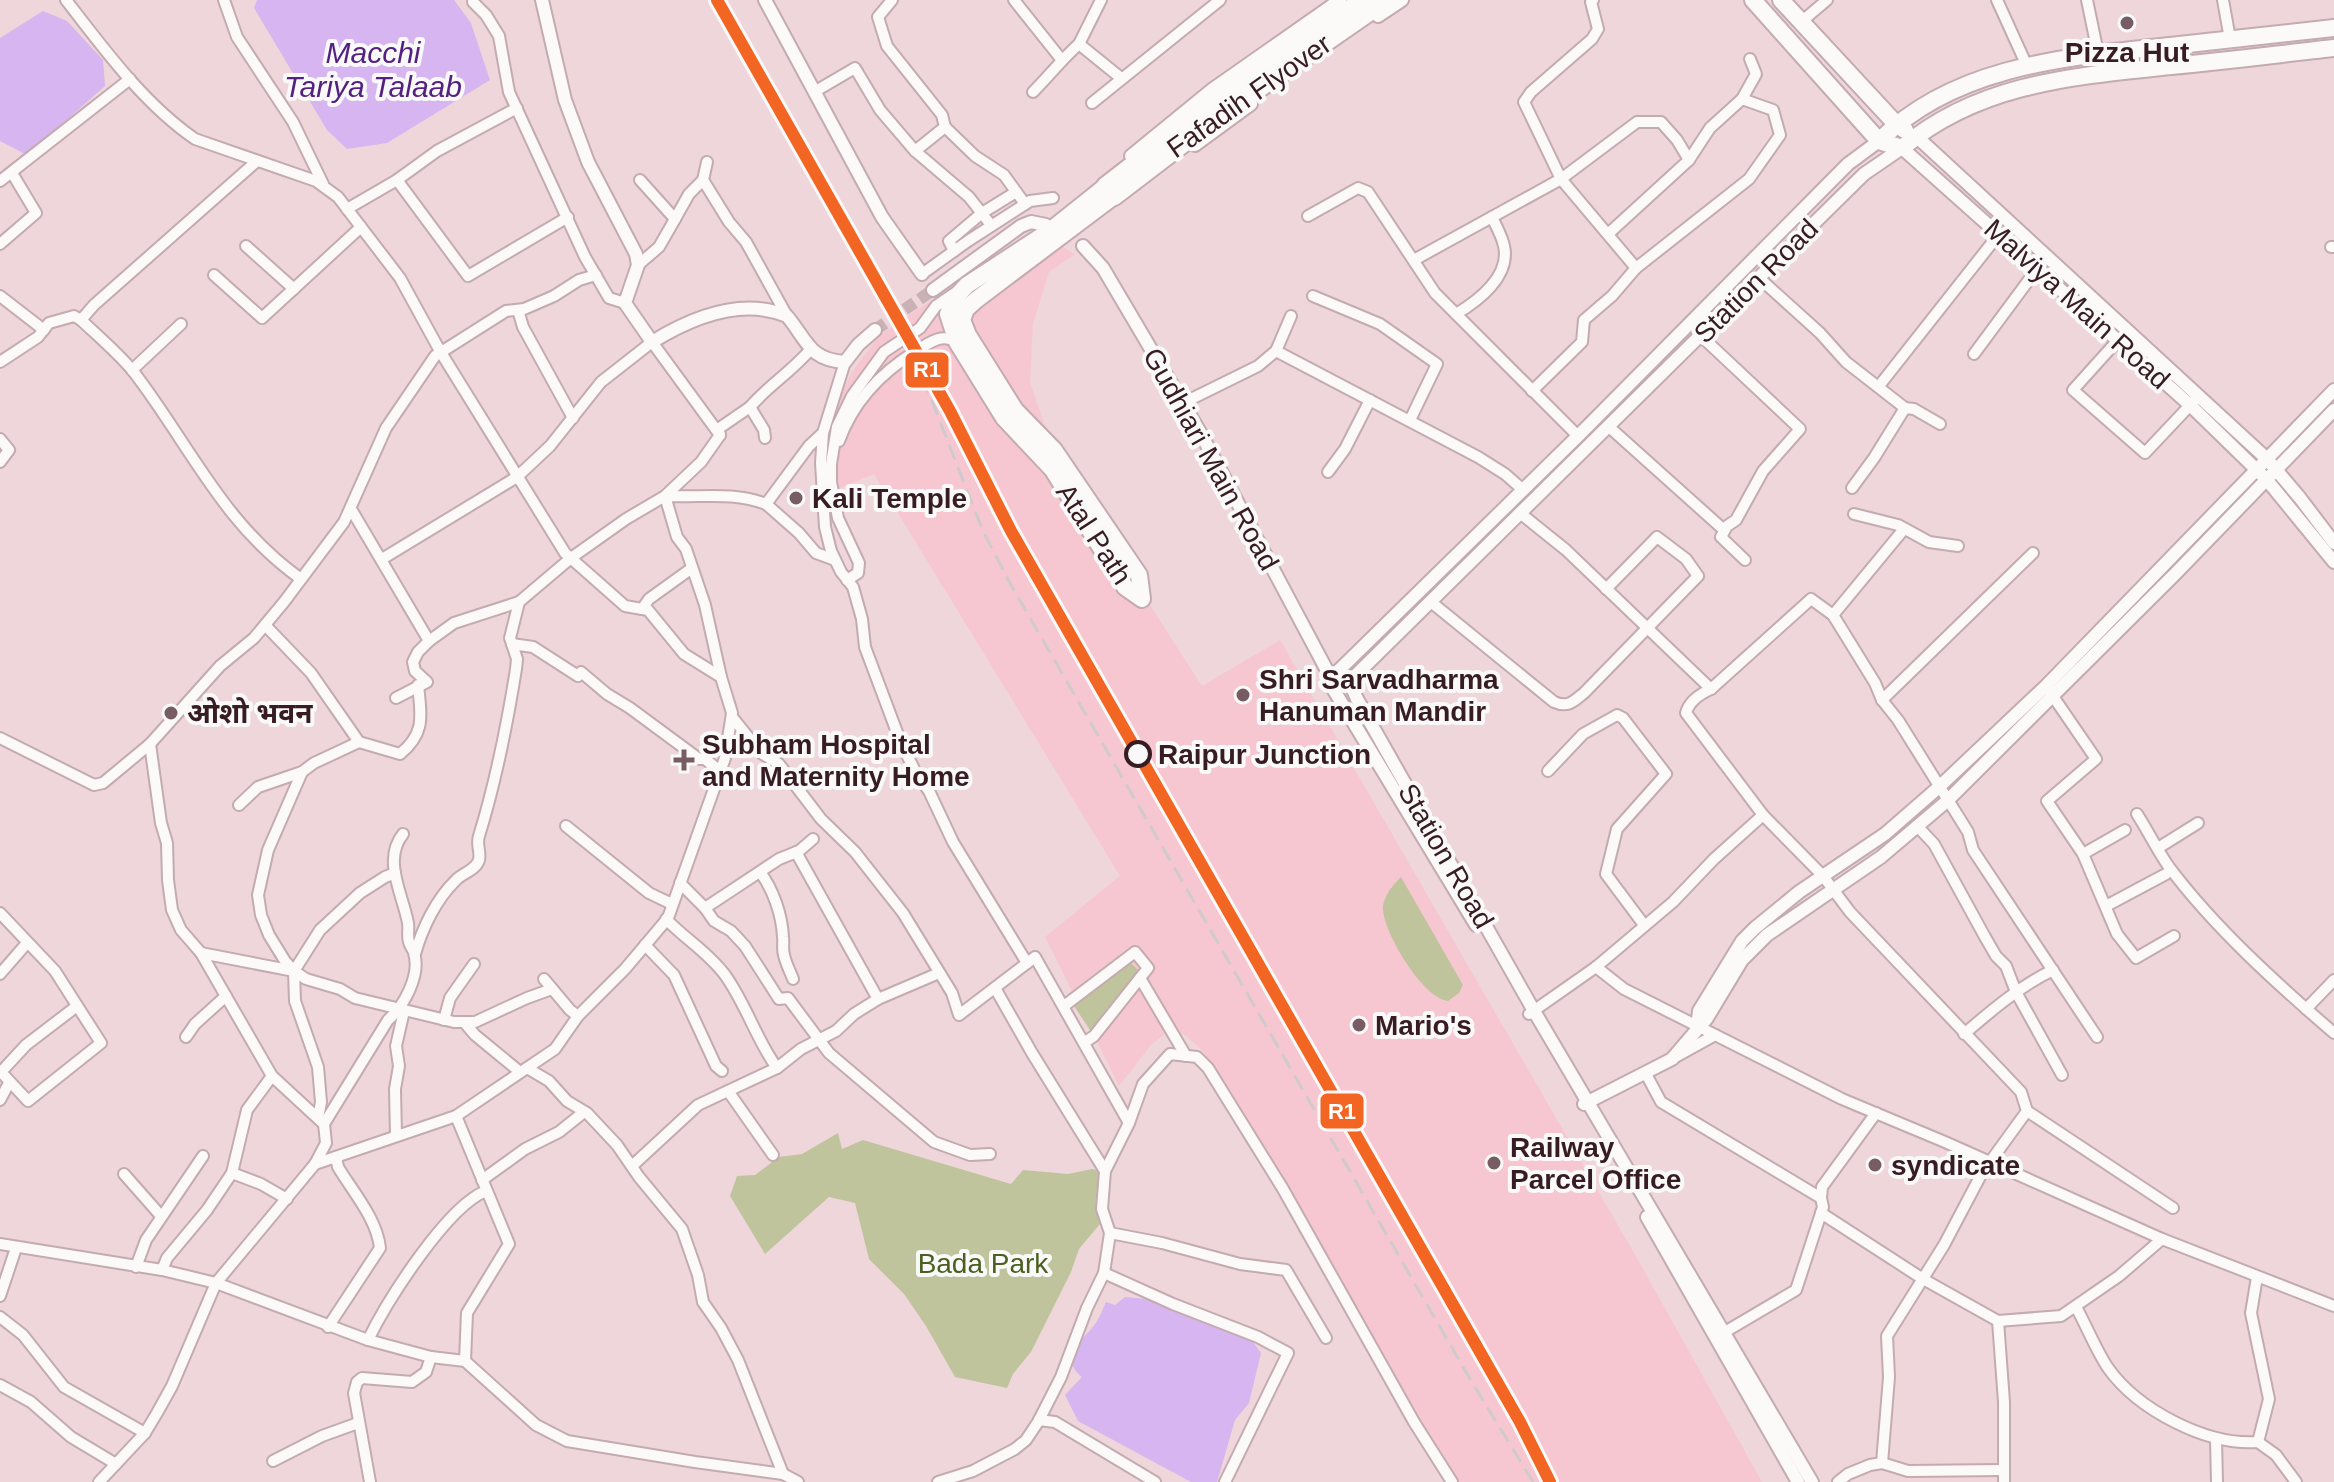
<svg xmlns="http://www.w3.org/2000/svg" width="2334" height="1482" viewBox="0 0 2334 1482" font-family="Helvetica,'Noto Sans Devanagari',sans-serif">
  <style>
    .built { fill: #f7c7d1 }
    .green { fill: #c0c49c }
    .water { fill: #d7b5f0 }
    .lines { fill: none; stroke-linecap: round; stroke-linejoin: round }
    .tertiary-tunnel { stroke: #c9b1b5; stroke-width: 12; stroke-dasharray: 12 6; stroke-linecap: butt }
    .minor-casing { stroke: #c3abb0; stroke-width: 14 }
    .tertiary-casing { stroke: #c3abb0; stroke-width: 16 }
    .primary-casing { stroke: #c3abb0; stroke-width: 20 }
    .trunk-casing { stroke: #c3abb0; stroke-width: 22 }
    .minor { stroke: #fcf9f9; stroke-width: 10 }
    .tertiary { stroke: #fcf9f9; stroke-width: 12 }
    .primary { stroke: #fcf9f9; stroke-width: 16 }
    .trunk { stroke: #fcf9f9; stroke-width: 18 }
    .rail { stroke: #d1cacc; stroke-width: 3; stroke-dasharray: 16 8; stroke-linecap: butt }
    .rail-1-casing { stroke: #f9f9f9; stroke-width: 18 }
    .rail-1 { stroke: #f26522; stroke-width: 12 }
    .poi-dot { fill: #775d63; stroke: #f9f9f9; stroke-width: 3 }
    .stop-dot { fill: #f9f9f9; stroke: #371c23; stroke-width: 4 }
    .labels { text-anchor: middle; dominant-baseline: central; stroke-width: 8; stroke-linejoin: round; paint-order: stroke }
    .poi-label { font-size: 28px; font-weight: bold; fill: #371c23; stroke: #f9f9f9; text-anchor: start }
    .street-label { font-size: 28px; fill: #371c23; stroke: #f9f9f9 }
    .stop-label { font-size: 28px; font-weight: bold; fill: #371c23; stroke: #f9f9f9; text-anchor: start }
    .park-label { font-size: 28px; fill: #4b5f20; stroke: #f9f9f9 }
    .water-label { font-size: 30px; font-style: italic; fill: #542180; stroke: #f9f9f9 }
    .line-badge { stroke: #f9f9f9; stroke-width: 3 }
    .badge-label { font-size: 22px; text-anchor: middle; font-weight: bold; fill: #fff }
  </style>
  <rect width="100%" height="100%" fill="#eed6da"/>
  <!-- built -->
  <path class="built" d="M 1038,233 L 1075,254 L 1049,272 L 1033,324 L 1030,382 L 1056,459 L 1202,686 L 1280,640 L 1638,1260 L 1762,1482 L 1455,1482 L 1204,1052 L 1184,1034 L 1172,1029 L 1152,1044 L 1119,1086 L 1045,937 L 1120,876 L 874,474 L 835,490 L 834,421 L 841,393 L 854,369 L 879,336 L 1027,234 Z"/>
  <!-- green -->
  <g class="green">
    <path d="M 1401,877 L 1463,985 L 1459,993 L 1448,1001 C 1423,998 1385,935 1383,910 C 1382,898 1393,885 1401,877 Z"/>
    <path d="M 1128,960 L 1139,971 L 1092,1033 L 1072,1003 Z"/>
    <path d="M 838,1133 L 842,1149 L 863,1140 L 1011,1184 L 1023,1170 L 1068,1174 L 1092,1169 L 1105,1171 L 1097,1209 L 1100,1224 L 1079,1249 L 1071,1272 L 1031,1352 L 1013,1374 L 1007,1388 L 955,1377 L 926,1326 L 904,1294 L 869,1259 L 855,1203 L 829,1197 L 765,1254 L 730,1196 L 737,1176 L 755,1175 L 779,1157 L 802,1154 Z"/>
  </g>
  <!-- water -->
  <g class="water">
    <path d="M 257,0 L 454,0 L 471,23 L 490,80 L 387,143 L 347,149 L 327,130 L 254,8 Z"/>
    <path d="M 43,11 L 67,21 L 103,60 L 105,86 L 27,155 L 0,141 L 0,38 Z"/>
    <path d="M 1125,1297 L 1147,1299 L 1249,1336 L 1261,1353 L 1249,1403 L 1235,1420 L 1217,1482 L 1191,1482 L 1078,1421 L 1065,1395 L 1082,1377 C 1055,1354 1087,1339 1097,1321 C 1101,1315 1103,1308 1106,1302 L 1115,1305 Z"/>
  </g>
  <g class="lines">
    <!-- tertiary-tunnel -->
    <path class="tertiary-tunnel" d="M 875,330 L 933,290"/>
    <defs>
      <g id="minor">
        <path d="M 66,0 C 104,49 144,104 195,139 L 316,181 L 338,197 L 400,278 L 440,351 L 565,553 L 625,606 L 648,610 L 684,654 L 721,677 L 732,713 L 725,758 L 668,918 L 625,969 L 578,1016 L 555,1049 L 456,1116 L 315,1164 L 216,1283 L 172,1386 L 157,1413 L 145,1433 L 99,1482"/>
        <path d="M 224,0 L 237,37 L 293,122 L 323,184"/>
        <path d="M 1014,0 L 1061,59"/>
        <path d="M 1997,0 L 2027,66"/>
        <path d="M 2087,0 L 2098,53"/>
        <path d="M 2223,0 L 2230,39"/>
        <path d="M 473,2 L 486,15 L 499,36 L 509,92 L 585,257 L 609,298 L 625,303"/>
        <path d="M 1801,22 L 1827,0"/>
        <path d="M 1079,44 L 1101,0"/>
        <path d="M 814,92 L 855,68 L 880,110 L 915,151 L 945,127 L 942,115 L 887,46 L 878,17 L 892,0"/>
        <path d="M 1033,92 C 1049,76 1062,59 1079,44 L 1121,78"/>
        <path d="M 1742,99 L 1756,74 L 1750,59"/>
        <path d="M 1092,103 L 1220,0"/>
        <path d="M 945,127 L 975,156 L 1004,175 L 1025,204"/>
        <path d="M 915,151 L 969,197 L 991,225"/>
        <path d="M 397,180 L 468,276 L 568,217"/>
        <path d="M 703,180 L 729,222 L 746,242 L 787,316"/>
        <path d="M 0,181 L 130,79"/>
        <path d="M 347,209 L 397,180 L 437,151 L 517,108"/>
        <path d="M 1308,216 L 1358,188 L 1368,192 L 1435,293 L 1578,436"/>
        <path d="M 675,219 L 689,194 L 703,180 L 707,162"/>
        <path d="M 0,244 L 36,213 L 12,173"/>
        <path d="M 246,246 L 294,289"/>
        <path d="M 2331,247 L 2334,247"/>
        <path d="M 954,251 L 949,241 L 982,213 L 1016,192"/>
        <path d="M 1414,260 L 1561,179 L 1637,122 L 1661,122 L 1677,140 L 1689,160 L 1608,234"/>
        <path d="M 638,265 L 659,247 L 675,219 L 640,180"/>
        <path d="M 1636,268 L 1749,179 L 1780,135 L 1773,110 L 1742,99 L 1710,128 L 1689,160"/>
        <path d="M 922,274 L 968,241 L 1030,201 L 1053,198"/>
        <path d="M 214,275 L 262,318 L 361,227"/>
        <path d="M 1758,277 L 1820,333 L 1846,362 L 1905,408 L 1914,409 L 1940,424"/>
        <path d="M 0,296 L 44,330"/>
        <path d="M 1313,296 L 1380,324 L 1437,364 L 1410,420"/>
        <path d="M 518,310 L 523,327 L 573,418"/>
        <path d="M 1456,314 C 1478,301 1511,276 1504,246 C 1502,236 1496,226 1492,217"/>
        <path d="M 81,320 L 94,305 L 257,161"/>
        <path d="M 1701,336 L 1800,429 L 1763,471 L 1736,520 L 1727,526 L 1721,537 L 1745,560"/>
        <path d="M 2118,340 L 2073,390 L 2145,453 L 2194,401"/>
        <path d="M 1276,351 L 1478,457 L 1505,474 L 1522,489"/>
        <path d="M 1974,354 L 2037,269"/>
        <path d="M 0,362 L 38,337 L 49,323 L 74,316 L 81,320 C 98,336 118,353 133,371 C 190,445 222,523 301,579"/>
        <path d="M 845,362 L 823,433 L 821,463 L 825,527 L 831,551 L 841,572 L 853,587 L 862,619 L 865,647 L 901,743 L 917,775 L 929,791 L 953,842 L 1027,963"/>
        <path d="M 132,370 L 181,324"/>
        <path d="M 1879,386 L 1999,234"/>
        <path d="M 1532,391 L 1582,342 L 1584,320 L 1612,296 L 1636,268 L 1561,179 L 1524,102 L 1531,92 L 1592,39 L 1598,29 L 1591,2 L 1593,0"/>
        <path d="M 1183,403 L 1258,366 L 1276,351 L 1291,316"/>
        <path d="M 750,407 C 768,386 791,372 810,350"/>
        <path d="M 1608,426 L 1724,530"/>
        <path d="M 0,439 L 9,450 L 0,462"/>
        <path d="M 839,441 C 853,402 882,372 916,351 C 930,342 942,333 957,342"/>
        <path d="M 1328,472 L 1345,449 L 1370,400"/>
        <path d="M 1852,488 L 1874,458 L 1905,408"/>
        <path d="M 766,504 L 799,533 L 816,553 L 835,560"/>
        <path d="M 351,509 L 429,641"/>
        <path d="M 1520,513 L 1566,550 L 1711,689"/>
        <path d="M 1854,514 L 1898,525 L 1929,542 L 1958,546"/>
        <path d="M 1904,529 L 1833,615 L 1875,683 L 1882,700 L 1898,720 L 1968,832 L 1973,850 L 2097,1037"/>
        <path d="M 382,559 L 517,477 L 550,446 L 601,382 L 652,342 L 720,435"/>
        <path d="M 847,580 L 858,573 L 859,563 L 838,518 L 831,482 L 831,464 L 837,427 L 852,396 L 884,352 L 920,328 L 936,306 L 955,293"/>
        <path d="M 1431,602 L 1554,702 C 1568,708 1573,702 1584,693 L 1698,576 L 1686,559 L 1657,537 L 1606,589"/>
        <path d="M 642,609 L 649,599 L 692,568"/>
        <path d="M 1833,615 L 1811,599 L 1711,689 C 1700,694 1689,701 1686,713 L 1763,815 L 1823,876 L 1850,912 L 2021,1092 L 2027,1111 L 1982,1173 L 1944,1245 L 1887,1336 L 1889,1377 L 1882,1463"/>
        <path d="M 265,625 L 311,673 L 359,742 L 400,754 C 426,733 421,715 418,685"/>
        <path d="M 512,644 L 533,647 L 578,676 L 581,672 L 607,694 L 630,708 L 699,759 L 705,759 L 720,771"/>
        <path d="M 721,677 L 705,605 L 686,549 L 677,537 L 665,496 C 700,498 732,491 766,504 L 809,446 L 823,433"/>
        <path d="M 2048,689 L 2096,759 L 2047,801 L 2083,854 L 2117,934 L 2136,958 L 2174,936"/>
        <path d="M 396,698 L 427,682 L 415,671 L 413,662 L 418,652 L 429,641 L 454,623 L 519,602 L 571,558 L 626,519 L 665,496 L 701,462 L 720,435 L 718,429 L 750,407 L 764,430 L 765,438"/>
        <path d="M 1882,700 L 2033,553"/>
        <path d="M 732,717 L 761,753 L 779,764 L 821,819 L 855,852 L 903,913 L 952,993 L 959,1015 L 1035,957 L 1129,1123"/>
        <path d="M 0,738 L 94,785 L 103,783 L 150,744 L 220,666 L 254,638 L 284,602 L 344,522 L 386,428 L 435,356 L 506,311 L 524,309 L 554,296 L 579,280 L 596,275"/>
        <path d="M 150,744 L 161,823 L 167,843 L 168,880 L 172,910 L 181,930 L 201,953 L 272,1076 L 324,1124 L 326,1143 L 315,1164"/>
        <path d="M 1548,771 L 1583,734 L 1617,715 L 1623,718 L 1666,774 L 1617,829 L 1606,874 L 1644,925"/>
        <path d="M 302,772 L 268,850 L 258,895 L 261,915 L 269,935 L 285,961 L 294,971 L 306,979 L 340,989 L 355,998 L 454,1022 L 475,1022 L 527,998 L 552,989"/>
        <path d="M 239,805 L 258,787 L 302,772 L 314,763 L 359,742"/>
        <path d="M 2137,814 C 2148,831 2157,850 2169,867 C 2215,928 2276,983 2334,1033"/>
        <path d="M 566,826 L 649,893 L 672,904"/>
        <path d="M 1918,827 L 1934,844 L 1985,937 L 1996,956 L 2006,966 L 2016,992 L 2062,1075"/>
        <path d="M 2158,848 L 2198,823"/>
        <path d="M 796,852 L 878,999"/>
        <path d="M 2083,854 L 2125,830"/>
        <path d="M 760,872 C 773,889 782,915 783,937 C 784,943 782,948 784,955 C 786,964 790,971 793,979"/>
        <path d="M 680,883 L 705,908 L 714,921 L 731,931 L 745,946 L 779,999 L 788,998 L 829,1053 L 934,1142 L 970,1155 L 990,1154"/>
        <path d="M 2106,906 L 2166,874"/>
        <path d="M 705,908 L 779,859 L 799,851 L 813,839"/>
        <path d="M 0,913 L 55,971 L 101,1043 L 28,1101 L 0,1071"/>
        <path d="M 666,919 C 685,939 708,952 725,975 C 746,1004 756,1039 777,1068"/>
        <path d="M 645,945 L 674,975 L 716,1066 L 722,1071"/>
        <path d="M 201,953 L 294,971"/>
        <path d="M 415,954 C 422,929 436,899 456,880 C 463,873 476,870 479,860 C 481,852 476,844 479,836 C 496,781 507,725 516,669 L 517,659 L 510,638 L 519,602"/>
        <path d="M 1596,967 L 1624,989 L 1842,1099 L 1945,1142 L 2162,1239 L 2334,1306"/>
        <path d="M 0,974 L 27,943"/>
        <path d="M 1140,978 L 1186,1056"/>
        <path d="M 544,979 L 570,1010 L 578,1016"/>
        <path d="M 995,988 L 1032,1053 L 1105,1171"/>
        <path d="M 1064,1006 L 1135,952 L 1148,968 L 1094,1036 L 1085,1042"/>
        <path d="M 2306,1009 L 2334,980"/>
        <path d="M 1529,1014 L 1596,967 L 1673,902 L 1714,859 L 1763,815"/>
        <path d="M 444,1020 L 450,998 L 474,964"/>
        <path d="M 464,1022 L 475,1035 L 520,1072"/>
        <path d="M 1964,1034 C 1992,1010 2020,986 2053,970"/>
        <path d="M 186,1037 L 195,1024 L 226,996"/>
        <path d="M 1677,1056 L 1715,1035"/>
        <path d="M 527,1068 L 549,1081 L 567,1101 L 587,1113 L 617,1145 L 639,1177 L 682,1229 L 698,1275 L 703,1302 L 721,1328 L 738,1360 L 783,1474"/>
        <path d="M 1,1072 L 26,1045 L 77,1006"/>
        <path d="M 1646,1074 L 1661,1102 L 1821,1198 L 1823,1207 L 1796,1290 L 1718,1336"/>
        <path d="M 728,1091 L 773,1155"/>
        <path d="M 0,1100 L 9,1083"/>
        <path d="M 2027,1111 L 2173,1208"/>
        <path d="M 456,1116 L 509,1244 L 467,1313 L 465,1361"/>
        <path d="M 318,1118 L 321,1102 L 318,1067 L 295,1001 L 294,971 L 320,930 L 360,893 L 385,877 L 395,873"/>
        <path d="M 324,1124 L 388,1020 C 404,1006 421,975 414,953 C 414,951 409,944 409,942 C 407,936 409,929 408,923 C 403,895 382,860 403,834"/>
        <path d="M 396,1136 L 395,1089 L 399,1066 L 396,1046 L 404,1011"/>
        <path d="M 632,1166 L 698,1105 L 777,1068 L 801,1049 L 836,1031 L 854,1014 L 878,999 L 939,973"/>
        <path d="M 232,1173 L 247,1110 L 272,1076"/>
        <path d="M 124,1174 L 161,1216"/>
        <path d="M 482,1180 L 525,1149 L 559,1132 L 584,1112"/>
        <path d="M 1821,1198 L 1822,1187 L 1876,1113"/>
        <path d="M 1821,1213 L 1923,1279 L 1998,1321 L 2061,1316 L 2119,1276 L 2162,1239"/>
        <path d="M 1110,1233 L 1162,1243 L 1240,1264 L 1286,1270 L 1326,1338"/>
        <path d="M 0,1244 L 162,1270 L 216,1283 L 368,1340 L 431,1357 L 465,1361 L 536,1425 L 567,1441 L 695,1462 L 783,1474 L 798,1482"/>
        <path d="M 136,1267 L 146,1240 L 203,1156"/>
        <path d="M 162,1270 L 167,1258 L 207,1210 L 232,1173 L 261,1184 L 287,1199"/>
        <path d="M 1104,1273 L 1173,1304 L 1258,1337 L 1288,1353 L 1225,1482"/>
        <path d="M 0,1296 L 16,1248"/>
        <path d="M 2076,1307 C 2087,1327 2096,1350 2108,1368 C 2138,1410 2207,1446 2258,1442 L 2269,1399 L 2251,1313 L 2257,1277"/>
        <path d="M 0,1317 L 23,1335 L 64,1387 L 145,1433"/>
        <path d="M 1998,1321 L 2004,1402 L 2004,1482"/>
        <path d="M 328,1327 L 380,1248 C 377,1219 353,1192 338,1167 L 336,1157"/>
        <path d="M 368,1340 C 387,1301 447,1206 486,1191"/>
        <path d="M 0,1385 L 31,1402 L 71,1437 L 116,1464"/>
        <path d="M 1039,1420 L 1055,1422 L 1155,1482"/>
        <path d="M 2216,1439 L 2217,1482"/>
        <path d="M 2258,1442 L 2276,1455 L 2296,1482"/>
        <path d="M 273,1461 L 322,1436 L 358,1423"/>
        <path d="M 370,1482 L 354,1393 L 357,1382 L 362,1378 L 412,1382 L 426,1372 L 431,1357"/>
        <path d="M 938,1482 L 973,1471 L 1015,1449 L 1026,1440 L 1038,1422 L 1061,1377 L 1087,1308 L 1104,1273 L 1110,1233 L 1102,1209 L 1105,1171 L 1129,1123 L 1143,1084 L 1170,1054 L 1197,1057 L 1208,1068 L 1283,1189 L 1414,1422 L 1452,1482"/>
        <path d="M 1838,1482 L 1848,1474 L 1870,1465 L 1882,1463 L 1908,1471 L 2002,1470"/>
      </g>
      <g id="tertiary">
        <path d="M 542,0 L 565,100 L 588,162 L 636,254 L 638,265 L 625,303 L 652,342 C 691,318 742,297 787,316 C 807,340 809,360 845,362 L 858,345 L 875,330"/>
        <path d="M 765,0 L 882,217 L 922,274"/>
        <path d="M 1378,16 L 1402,0"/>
        <path d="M 1917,137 L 2267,459 L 2300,498 L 2334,543"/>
        <path d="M 1195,145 L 1251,104"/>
        <path d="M 1131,156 L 1213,89 L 1340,0"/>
        <path d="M 1083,246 L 1103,268 L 1201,434 L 1331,678 L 1332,687 L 1476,925"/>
        <path d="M 933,290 L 1021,226 L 1031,222 L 1046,225"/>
        <path d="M 1331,678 L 1578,436 L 1848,164 L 1879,141"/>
        <path d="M 1697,1027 L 1699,1011 L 1742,941 L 1755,928 L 1799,892 L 1885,834 L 1939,787 L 2046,686 L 2334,390"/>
        <path d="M 1584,1104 L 1672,1059 L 1707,1018 L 1742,960 L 1767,935 L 1881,857 L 1947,801 L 2176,573 L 2334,410"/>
        <path d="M 1647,1217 L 1798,1482"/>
        <path d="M 1812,1482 L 1534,1011 L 1357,699 L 1351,685 L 1356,675 L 1864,174 L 1902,148 L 2190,405 L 2267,480 L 2334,562"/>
      </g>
      <g id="primary">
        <path d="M 1753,0 L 1879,141 L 1902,148 C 1978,83 2075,76 2171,66 C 2225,61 2280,54 2334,48"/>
        <path d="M 1781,0 L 1896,124 L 1905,130"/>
        <path d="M 1879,141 C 1955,65 2068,57 2170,46 C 2224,40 2279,34 2334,28"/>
        <path d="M 1106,186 L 1051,230 L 967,285 L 954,299 L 948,314 L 957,342 L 1004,418 L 1053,470 L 1125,587 L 1142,599 L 1139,575 L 1054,450 L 1015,410 L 968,335 L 962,320 L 966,309 L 976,300 L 1114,196"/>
      </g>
      <g id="trunk">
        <path d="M 1106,186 L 1208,107 L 1363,0"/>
        <path d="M 1114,196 L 1216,118 L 1386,0"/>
      </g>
    </defs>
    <!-- minor casing -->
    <use href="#minor" class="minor-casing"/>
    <!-- tertiary casing -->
    <use href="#tertiary" class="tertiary-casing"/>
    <!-- primary casing -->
    <use href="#primary" class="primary-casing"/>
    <!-- trunk casing -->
    <use href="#trunk" class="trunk-casing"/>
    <!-- minor -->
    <use href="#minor" class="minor"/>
    <!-- tertiary -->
    <use href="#tertiary" class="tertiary"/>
    <!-- primary -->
    <use href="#primary" class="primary"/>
    <!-- trunk -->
    <use href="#trunk" class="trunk"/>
    <!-- rail -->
    <g class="rail">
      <path d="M 723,0 L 787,124"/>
      <path d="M 864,273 L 924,381 L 983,531 L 1011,585 L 1470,1379 L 1533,1482"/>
    </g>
    <defs>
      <path id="rail-1" d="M 717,0 L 950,411 L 1011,531 L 1520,1422 L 1550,1482"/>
    </defs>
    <!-- rail-1 casing -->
    <use href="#rail-1" class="rail-1-casing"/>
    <!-- rail-1 -->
    <use href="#rail-1" class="rail-1"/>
  </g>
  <!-- markers -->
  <g class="poi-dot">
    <circle cx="2127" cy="23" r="8"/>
    <circle cx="796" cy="498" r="8"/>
    <circle cx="1243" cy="695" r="8"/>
    <circle cx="171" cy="713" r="8"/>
    <path d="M680 748h8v8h8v8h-8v8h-8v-8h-8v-8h8z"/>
    <circle cx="1359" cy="1025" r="8"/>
    <circle cx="1494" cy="1163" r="8"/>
    <circle cx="1875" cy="1165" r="8"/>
  </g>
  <circle class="stop-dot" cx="1138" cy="754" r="12"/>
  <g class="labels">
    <!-- poi labels -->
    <g class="poi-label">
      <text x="2127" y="52" text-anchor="middle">Pizza Hut</text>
      <text x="812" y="498">Kali Temple</text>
      <text x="1259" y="679">Shri Sarvadharma<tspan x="1259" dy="32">Hanuman Mandir</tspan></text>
      <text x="187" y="713">ओशो भवन</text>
      <text x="702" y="744">Subham Hospital<tspan x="702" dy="32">and Maternity Home</tspan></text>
      <text x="1375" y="1025">Mario's</text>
      <text x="1510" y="1147">Railway<tspan x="1510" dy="32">Parcel Office</tspan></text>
      <text x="1891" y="1165">syndicate</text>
    </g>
    <!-- street labels -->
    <g class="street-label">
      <text transform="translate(1249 96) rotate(-35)">Fafadih Flyover</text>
      <text transform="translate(1756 281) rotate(-45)">Station Road</text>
      <text transform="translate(2077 304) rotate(42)">Malviya Main Road</text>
      <text transform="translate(1211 459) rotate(61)">Gudhiari Main Road</text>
      <text transform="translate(1094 534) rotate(57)">Atal Path</text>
      <text transform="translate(1446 856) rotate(60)">Station Road</text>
    </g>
    <!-- stop labels -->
    <g class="stop-label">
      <text x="1158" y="754">Raipur Junction</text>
    </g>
    <!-- park labels -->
    <g class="park-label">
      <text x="983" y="1263">Bada Park</text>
    </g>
    <!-- water labels -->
    <g class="water-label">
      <text x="373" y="52">Macchi<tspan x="373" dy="34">Tariya Talaab</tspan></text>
    </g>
  </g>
  <g class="line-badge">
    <rect x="904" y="351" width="46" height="38" rx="8" fill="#f26522"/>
    <rect x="1319" y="1092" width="46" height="38" rx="8" fill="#f26522"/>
  </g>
  <g class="badge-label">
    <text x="927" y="377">R1</text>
    <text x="1342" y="1119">R1</text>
  </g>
</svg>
